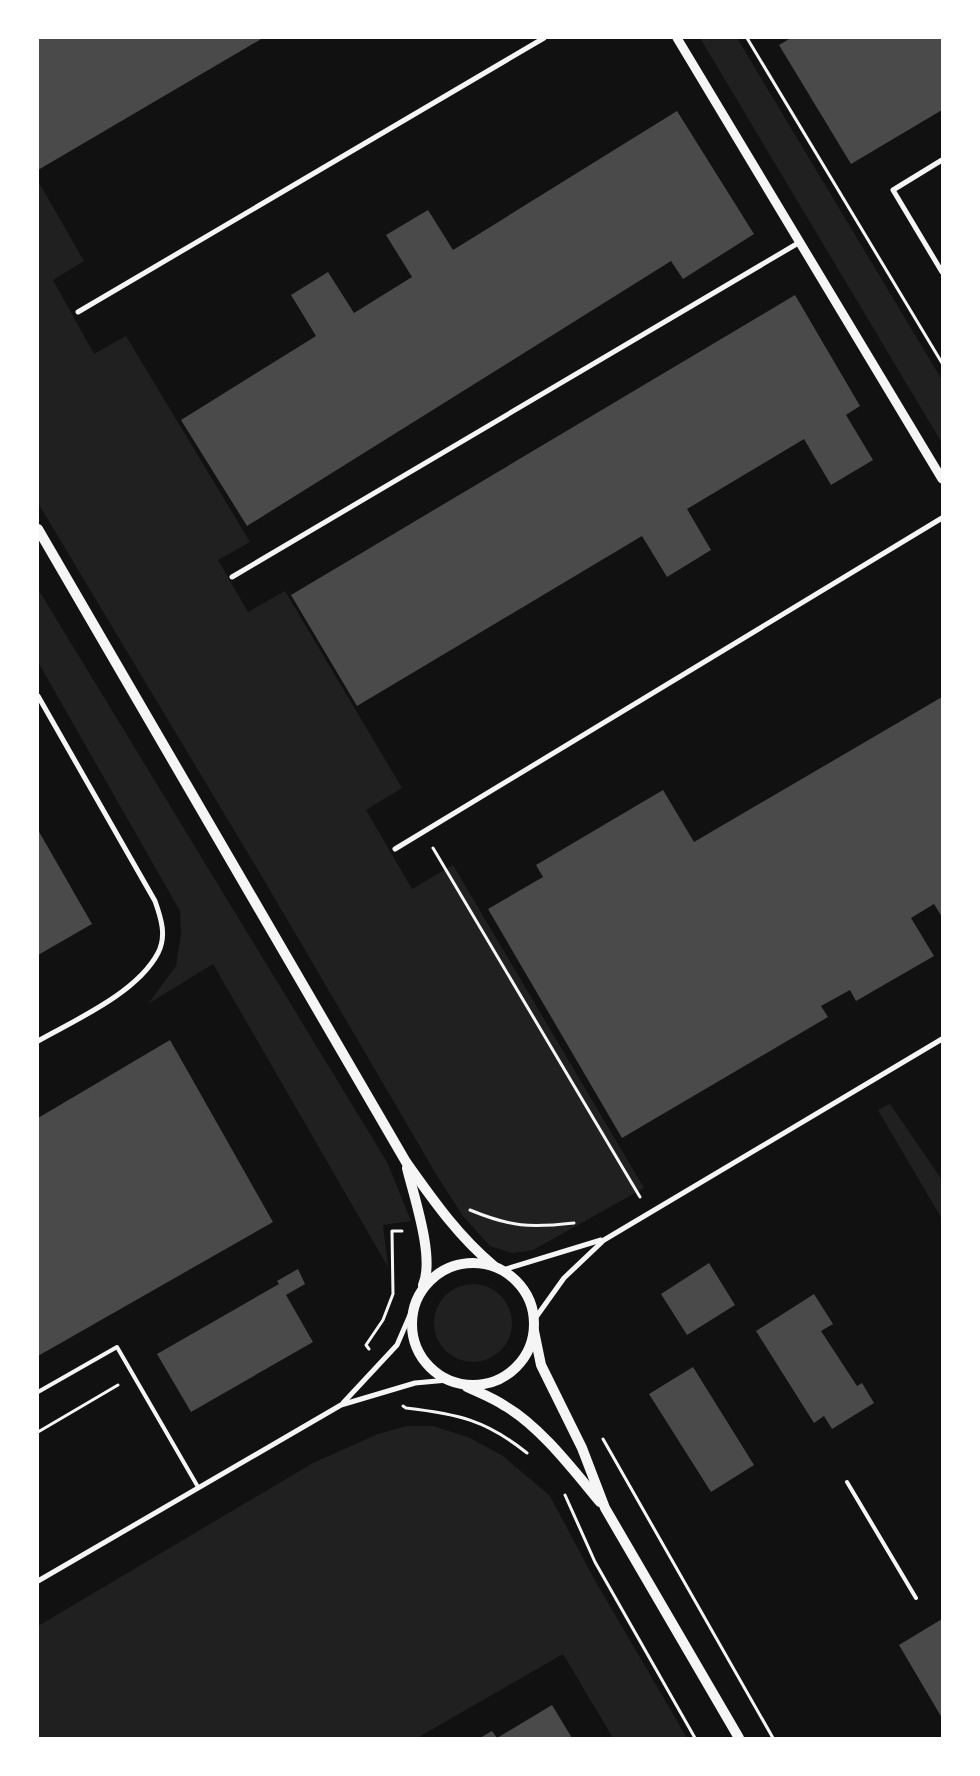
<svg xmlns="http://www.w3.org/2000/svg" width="980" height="1776" viewBox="0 0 980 1776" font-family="'Exo 2',sans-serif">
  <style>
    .green { fill: #202020 }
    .building { fill: #4a4a4a }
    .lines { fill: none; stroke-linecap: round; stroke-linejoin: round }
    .path { stroke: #f5f5f5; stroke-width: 3 }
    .service { stroke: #f5f5f5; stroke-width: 4 }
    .minor { stroke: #f5f5f5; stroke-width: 5 }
    .tertiary { stroke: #f5f5f5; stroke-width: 9 }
    .secondary { stroke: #f5f5f5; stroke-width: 10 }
  </style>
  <rect width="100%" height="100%" fill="#111"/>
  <!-- green -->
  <g class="green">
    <path d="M 700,38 L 737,38 L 942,380 L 942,443 Z"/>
    <path d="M 38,181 L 84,261 L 53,280 L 94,354 L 126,336 L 250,542 L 218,560 L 248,612 L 285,591 L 402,788 L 366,810 L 412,889 L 453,865 L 644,1188 L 533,1250 L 512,1253 L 490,1246 L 463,1216 L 439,1179 L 264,880 L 38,503 Z"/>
    <path d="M 38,589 L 387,1162 L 411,1221 L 383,1225 L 388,1267 L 213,964 L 148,1004 L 176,966 L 181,934 L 180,911 L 38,662 Z"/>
    <path d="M 890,1104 L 942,1180 L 942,1219 L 878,1110 Z"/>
    <circle cx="473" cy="1323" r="39"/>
    <path d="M 407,1426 L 433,1426 L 468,1437 L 503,1456 L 550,1496 L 593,1577 L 687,1738 L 613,1738 L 563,1654 L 417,1738 L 38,1738 L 38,1626 L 313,1463 L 378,1434 Z"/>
  </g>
  <!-- building -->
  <g class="building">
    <path d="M 38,38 L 263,38 L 38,170 Z"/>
    <path d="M 791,38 L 942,38 L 942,110 L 851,164 L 779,45 Z"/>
    <path d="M 677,111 L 754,234 L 683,279 L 671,261 L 247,526 L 181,420 L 316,336 L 291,295 L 328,272 L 354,313 L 412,277 L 386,235 L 428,210 L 453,250 Z"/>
    <path d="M 795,295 L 860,406 L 846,415 L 873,460 L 831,485 L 804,439 L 687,509 L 711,550 L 667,577 L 642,536 L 357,706 L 291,595 Z"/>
    <path d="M 942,697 L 942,917 L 934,904 L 911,918 L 934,956 L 856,1001 L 850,990 L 821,1006 L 828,1017 L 622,1138 L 488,909 L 543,877 L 536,865 L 663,790 L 694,842 Z"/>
    <path d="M 38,830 L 92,924 L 38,955 Z"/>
    <path d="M 170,1040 L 273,1222 L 38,1356 L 38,1118 Z"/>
    <path d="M 709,1263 L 735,1305 L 687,1335 L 661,1294 Z"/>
    <path d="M 298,1269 L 305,1284 L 286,1295 L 313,1342 L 191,1412 L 157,1354 L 279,1284 L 277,1281 Z"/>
    <path d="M 814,1294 L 833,1324 L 821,1331 L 857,1386 L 862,1383 L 874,1403 L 832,1429 L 824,1416 L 814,1423 L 756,1331 Z"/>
    <path d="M 693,1367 L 754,1465 L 711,1492 L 649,1394 Z"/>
    <path d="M 942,1619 L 942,1718 L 899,1645 Z"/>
    <path d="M 552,1705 L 572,1738 L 497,1738 Z"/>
    <path d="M 492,1731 L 497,1738 L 480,1738 Z"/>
  </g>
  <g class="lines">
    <!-- path -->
    <g class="path">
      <path d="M 747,38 L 942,363"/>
      <path d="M 433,848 L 640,1197"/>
      <path d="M 470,1210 C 511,1227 530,1228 574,1223"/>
      <path d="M 369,1349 L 366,1345 L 383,1320 L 393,1294 L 392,1231 L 402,1231"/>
      <path d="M 403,1406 L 406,1408 C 458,1414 486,1420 527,1453"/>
      <path d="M 38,1432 L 118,1385"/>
      <path d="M 603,1439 L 773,1738"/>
      <path d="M 565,1495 L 595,1562 L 695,1738"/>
    </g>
    <!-- service -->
    <g class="service">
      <path d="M 38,1392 L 117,1347 L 198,1487"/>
      <path d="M 847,1482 L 916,1598"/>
    </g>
    <!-- minor -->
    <g class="minor">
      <path d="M 942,160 L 893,190 L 942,272"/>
      <path d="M 78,312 L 544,38"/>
      <path d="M 232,577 L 800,242"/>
      <path d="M 38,696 L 155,901 C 161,918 167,936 158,953 C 137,993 75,1020 38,1041"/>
      <path d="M 395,849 L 942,518"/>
      <path d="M 503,1270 L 601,1240"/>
      <path d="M 534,1320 L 564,1278 L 604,1240 L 942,1039"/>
      <path d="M 343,1403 L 397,1345 L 413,1308"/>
      <path d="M 38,1581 L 341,1405 L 415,1383 L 448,1380"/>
    </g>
    <!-- tertiary -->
    <path class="tertiary" d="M 677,38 L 942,479"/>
    <!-- secondary -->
    <g class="secondary">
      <path d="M 38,529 L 406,1162 C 433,1200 458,1236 494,1266"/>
      <path d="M 407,1168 C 414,1197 435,1258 423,1285"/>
      <circle cx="473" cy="1324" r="61"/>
      <path d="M 534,1331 L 541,1365 L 582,1448 L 605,1508 L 739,1738"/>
      <path d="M 467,1387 C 480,1393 493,1398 505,1406 C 540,1426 574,1471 600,1502"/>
    </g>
  </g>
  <!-- border -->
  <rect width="980" height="1776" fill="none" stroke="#ffffff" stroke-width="78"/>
</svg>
